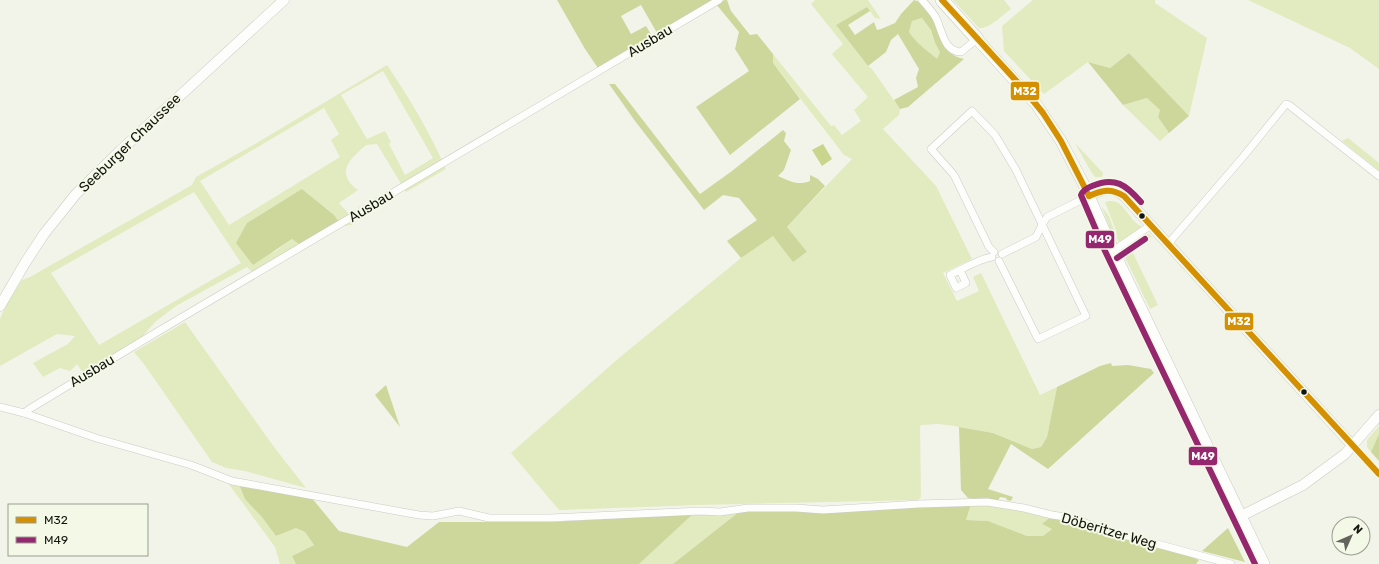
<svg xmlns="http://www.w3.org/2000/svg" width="1379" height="564" viewBox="0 0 1379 564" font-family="Rubik,sans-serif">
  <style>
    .green { fill: #e2eabf; fill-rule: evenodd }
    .forest { fill: #cdd79b; fill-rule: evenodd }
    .water { fill: #c9d48c }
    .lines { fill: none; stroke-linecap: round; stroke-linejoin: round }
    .street-casing { stroke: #caccc5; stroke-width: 8 }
    .secondary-casing { stroke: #caccc5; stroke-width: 11 }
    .primary-casing { stroke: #caccc5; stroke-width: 12 }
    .highway-casing { stroke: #caccc5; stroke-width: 14 }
    .street { stroke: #fdfdfc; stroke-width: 7 }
    .secondary { stroke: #fdfdfc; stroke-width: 10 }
    .primary { stroke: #fdfdfc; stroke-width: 11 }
    .highway { stroke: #fdfdfc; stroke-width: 13 }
    .bus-1-casing { stroke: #f4f8e6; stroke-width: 9 }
    .bus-2-casing { stroke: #f4f8e6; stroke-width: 9 }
    .bus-1 { stroke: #d59002; stroke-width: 6 }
    .bus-2 { stroke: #95276e; stroke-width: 6 }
    .bus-dot { fill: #14150f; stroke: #f4f8e6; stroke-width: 1.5 }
    .labels { text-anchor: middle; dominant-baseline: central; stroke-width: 4; stroke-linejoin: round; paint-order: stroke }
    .street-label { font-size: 14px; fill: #14150f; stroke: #f4f8e6 }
    .line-badge { stroke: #f4f8e6; stroke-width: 1.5 }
    .badge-label { font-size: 11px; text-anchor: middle; font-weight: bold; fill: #fff }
  </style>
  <rect width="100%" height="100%" fill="#f2f4ea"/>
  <!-- green -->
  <g class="green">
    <path d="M 815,0 L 868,0 L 881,19 L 875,18 L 867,7 L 836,25 L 868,66 L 872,69 L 900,109 L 899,113 L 900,114 L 883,129 L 936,186 L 972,259 L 943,273 L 957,301 L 979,291 L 973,277 L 981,273 L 1040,395 L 1057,387 L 1047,437 L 1041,447 L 1032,449 L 993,433 L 954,426 L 938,424 L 921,425 L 920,427 L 921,497 L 918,500 L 698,505 L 559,510 L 511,453 L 619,358 L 741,258 L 773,235 L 793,261 L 807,253 L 787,227 L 852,159 L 844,155 L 773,63 L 773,54 L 831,126 L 834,125 L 842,135 L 861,121 L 854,110 L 868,97 L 832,54 L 843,44 L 811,4 Z"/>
    <path d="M 953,0 L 1004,0 L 1011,9 C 1002,15 990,29 979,28 Z"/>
    <path d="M 1033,0 L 1155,0 L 1155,3 L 1207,38 L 1189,116 L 1129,53 L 1110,68 L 1088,62 L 1044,94 L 1004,51 L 1002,26 Z"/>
    <path d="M 1248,0 L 1379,0 L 1379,69 L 1350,48 Z"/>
    <path d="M 922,18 L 931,30 L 935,43 L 940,52 L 937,60 C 927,50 917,44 909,32 L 912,21 Z"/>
    <path d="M 387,65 C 409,97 430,133 446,169 L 406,192 L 377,144 L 366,145 C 356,154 339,167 349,181 C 351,185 355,188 358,190 L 339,203 L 356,222 L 352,225 L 342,226 L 334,215 L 302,189 L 273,253 L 292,239 L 300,245 L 252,272 L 247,267 L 176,306 L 156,321 L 141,338 L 83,373 L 77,364 L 70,371 L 60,368 L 43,377 L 33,363 L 68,344 L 75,336 L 57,334 L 0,366 L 0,319 L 5,307 L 22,280 L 30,277 L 192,185 L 196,177 L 255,144 ZM 383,71 L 433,158 L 405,175 L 389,144 L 391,142 L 385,131 L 367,139 L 341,95 ZM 324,108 L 339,134 L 331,140 L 340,157 L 229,225 L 200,181 ZM 194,192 L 241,263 L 99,345 L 51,273 Z"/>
    <path d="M 1147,98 L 1160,110 L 1158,117 L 1169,133 L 1160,141 L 1123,105 Z"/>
    <path d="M 1348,138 L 1379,163 L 1379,171 L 1342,141 Z"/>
    <path d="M 1075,143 L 1103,173 L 1102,177 L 1095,177 L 1090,170 Z"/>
    <path d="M 1110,201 C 1121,201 1124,209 1130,216 C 1133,221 1137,224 1142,227 L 1120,243 L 1117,239 L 1116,230 L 1105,202 Z"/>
    <path d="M 1102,207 L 1109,216 L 1114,230 L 1117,243 L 1114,241 Z"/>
    <path d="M 1147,234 L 1149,234 L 1152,237 L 1141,241 L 1132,251 L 1158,305 L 1150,309 L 1122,251 L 1125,248 L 1126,249 Z"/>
    <path d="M 185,322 L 274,447 L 306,488 L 245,471 L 226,468 L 212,462 L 144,364 L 134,352 Z"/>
    <path d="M 1379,426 L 1379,434 L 1371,452 L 1367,447 L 1367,440 Z"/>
    <path d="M 228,483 L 239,484 L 276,536 L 296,528 L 305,532 L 314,545 L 292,556 L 296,564 L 280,564 L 275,547 Z"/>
    <path d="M 971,504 L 991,504 L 1052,516 L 1052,529 L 1043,536 L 1027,536 L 988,521 L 966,520 Z"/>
    <path d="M 740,511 L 673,564 L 639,564 L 693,514 Z"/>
  </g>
  <!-- forest -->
  <g class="forest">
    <path d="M 557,0 L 713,0 L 657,33 L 641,5 L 621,16 L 631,34 L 646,26 L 652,36 L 598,68 L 585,49 Z"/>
    <path d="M 725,0 L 727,0 L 731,11 L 750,35 L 757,34 L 773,54 L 773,63 L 800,99 L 730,155 L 696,107 L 749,71 L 735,49 L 739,32 L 716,4 Z"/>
    <path d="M 914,0 C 917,1 920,2 923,4 C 926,6 928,11 930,14 C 942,34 938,53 964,59 L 908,107 L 900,109 L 894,100 L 918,87 L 916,78 L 919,69 L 898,34 L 891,40 L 886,52 L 868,66 L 836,25 L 867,7 L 870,11 L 848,25 L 855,35 L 874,22 L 877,30 L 881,29 L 895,23 L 901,14 ZM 922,18 L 931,30 L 935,43 L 940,52 L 937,59 C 927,50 917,44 909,32 L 912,21 Z"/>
    <path d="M 1129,53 L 1189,116 L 1169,133 L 1158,117 L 1160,110 L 1147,98 L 1123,105 L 1088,62 L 1110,68 Z"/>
    <path d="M 609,84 L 615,84 L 700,194 L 732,171 L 783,130 L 786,133 L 784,141 L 791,150 L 784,170 L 778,176 C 789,181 798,186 810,181 L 810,175 L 818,179 L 825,186 L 787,227 L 807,252 L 793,262 L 773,236 L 741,258 L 727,241 L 757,220 L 739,198 L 723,195 L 704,210 L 635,121 Z"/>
    <path d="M 302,189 L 334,215 L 342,226 L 300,245 L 292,239 L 253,265 L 236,243 L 247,223 Z"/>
    <path d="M 1111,363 L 1112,366 L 1128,365 L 1151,369 L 1154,373 L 1048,469 L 1011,444 L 988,489 L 1013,497 L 1011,501 L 1007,500 L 1006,498 L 1000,497 L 998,501 L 974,499 L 968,498 L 961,490 L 959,427 L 993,433 L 1032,449 L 1041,447 L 1047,437 L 1057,387 L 1100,366 Z"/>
    <path d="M 386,385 L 400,427 L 375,395 Z"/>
    <path d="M 1379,434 L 1379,461 L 1371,452 Z"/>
    <path d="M 239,484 L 311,497 L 339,531 L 407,547 L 439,522 L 550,522 L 693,514 L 639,564 L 296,564 L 292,556 L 314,545 L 305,532 L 296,528 L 276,536 L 262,517 L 245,499 Z"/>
    <path d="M 971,504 L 966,520 L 988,521 L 1027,536 L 1043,536 L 1052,529 L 1042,524 L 1052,516 L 1072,519 L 1187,555 L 1199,560 L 1196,564 L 673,564 L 740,511 Z"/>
    <path d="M 1228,528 L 1245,562 L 1202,551 Z"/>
  </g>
  <!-- water -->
  <path class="water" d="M 823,144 L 832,159 L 822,166 L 812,150 Z"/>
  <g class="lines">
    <defs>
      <g id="street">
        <path d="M 922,0 C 927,6 932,11 936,18 C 942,30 944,52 961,52 L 977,39"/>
        <path d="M 1168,244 L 1243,157 L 1286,104 L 1289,105 L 1379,176"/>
        <path d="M 1113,251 L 1151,225"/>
        <path d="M 994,252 L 989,247 L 954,175 L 931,149 L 972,111 L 995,135 L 1016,170 L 1086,316 L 1038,339 L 999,261"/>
        <path d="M 1002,254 L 1036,237 L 1042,225 L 1047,217 L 1089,196"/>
        <path d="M 960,270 L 966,283 L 956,288 L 950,275 C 963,269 978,259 992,257"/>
        <path d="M 0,407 L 24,413 L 31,408 L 157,332 L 719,0"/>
        <path d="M 24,413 L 96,438 L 191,465 L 232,481 L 419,515 L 433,516 L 459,511 L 489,518 L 550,518 L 701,511 L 720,512 L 748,508 L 796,508 L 823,510 L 919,504 L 987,502 L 1024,508 L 1052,515 L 1072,518 L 1102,529 L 1231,564"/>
        <path d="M 1353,446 L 1379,474"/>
      </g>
      <g id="secondary">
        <path d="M 1089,196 C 1104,189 1110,186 1124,196 L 1353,446"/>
        <path d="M 0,306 L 25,263 L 44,234 L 76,194 L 121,150 L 284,0"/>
        <path d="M 1241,516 L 1303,485 L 1345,454 L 1379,415"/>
      </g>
      <path id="primary" d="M 977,39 L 1036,104 L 1061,141 L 1084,185 L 1112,248 L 1264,564"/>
      <path id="highway" d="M 942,0 L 977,39"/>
    </defs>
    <!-- street casing -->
    <use href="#street" class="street-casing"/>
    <!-- secondary casing -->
    <use href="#secondary" class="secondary-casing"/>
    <!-- primary casing -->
    <use href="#primary" class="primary-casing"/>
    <!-- highway casing -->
    <use href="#highway" class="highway-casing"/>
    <!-- street -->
    <use href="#street" class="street"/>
    <!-- secondary -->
    <use href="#secondary" class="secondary"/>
    <!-- primary -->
    <use href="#primary" class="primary"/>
    <!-- highway -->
    <use href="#highway" class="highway"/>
    <defs>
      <g id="bus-1">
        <path d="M 942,0 L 1021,86 L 1043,113 L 1061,141 L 1089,196"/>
        <path d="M 1089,196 C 1102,190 1111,188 1124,196 L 1379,474"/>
      </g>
      <g id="bus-2">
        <path d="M 1141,202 C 1126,185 1115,176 1092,186 C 1087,188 1083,190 1081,195 L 1105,251 L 1255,564"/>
        <path d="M 1117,258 L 1145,239"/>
      </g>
    </defs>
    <!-- bus-1 casing -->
    <use href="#bus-1" class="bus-1-casing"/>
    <!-- bus-2 casing -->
    <use href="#bus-2" class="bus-2-casing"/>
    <!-- bus-1 -->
    <use href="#bus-1" class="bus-1"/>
    <!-- bus-2 -->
    <use href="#bus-2" class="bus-2"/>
  </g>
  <!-- markers -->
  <g class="bus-dot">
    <circle cx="1142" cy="216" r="3.5"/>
    <circle cx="1304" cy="392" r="3.5"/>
  </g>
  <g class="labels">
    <!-- street labels -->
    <g class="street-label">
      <text transform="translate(650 41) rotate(-31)">Ausbau</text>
      <text transform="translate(130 143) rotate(-44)">Seeburger Chaussee</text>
      <text transform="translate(371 206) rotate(-31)">Ausbau</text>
      <text transform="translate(92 371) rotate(-31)">Ausbau</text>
      <text transform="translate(1109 531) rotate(16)">Döberitzer Weg</text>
    </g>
  </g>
  <g class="line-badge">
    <rect x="1010" y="81" width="30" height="20" rx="4" fill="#d59002"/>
    <rect x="1085" y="230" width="30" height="19" rx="4" fill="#95276e"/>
    <rect x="1224" y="312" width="30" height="19" rx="4" fill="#d59002"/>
    <rect x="1188" y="446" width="30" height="20" rx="4" fill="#95276e"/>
  </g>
  <g class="badge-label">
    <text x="1025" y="95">M32</text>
    <text x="1100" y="243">M49</text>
    <text x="1239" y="325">M32</text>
    <text x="1203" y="460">M49</text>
  </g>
  <!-- legend -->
  <rect x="8" y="504" width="140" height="52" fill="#f4f8e6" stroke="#9a9d90"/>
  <rect x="16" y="517" width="20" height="6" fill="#d59002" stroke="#9a9d90"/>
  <text x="44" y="524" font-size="12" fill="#14150f">M32</text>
  <rect x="16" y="537" width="20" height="6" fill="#95276e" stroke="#9a9d90"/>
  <text x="44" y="544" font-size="12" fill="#14150f">M49</text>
  <!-- north arrow -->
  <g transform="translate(1351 536) rotate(45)"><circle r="19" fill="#f4f8e6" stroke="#9a9d90"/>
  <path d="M0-3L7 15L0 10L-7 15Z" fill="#62635c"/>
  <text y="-6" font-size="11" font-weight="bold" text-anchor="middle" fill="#14150f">N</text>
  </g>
</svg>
